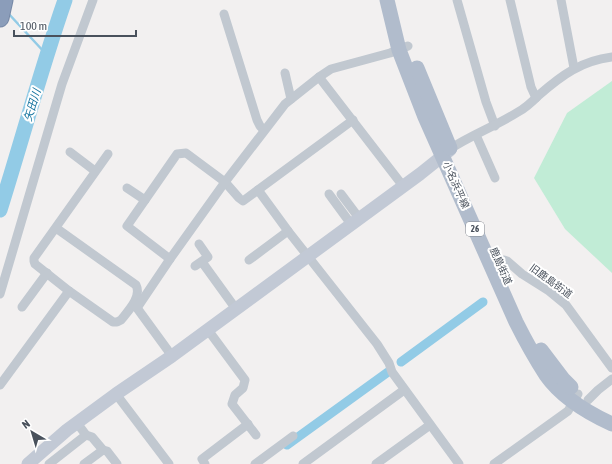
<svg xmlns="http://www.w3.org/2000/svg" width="612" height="464" viewBox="0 0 612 464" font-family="'Asap Condensed','Noto Sans JP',sans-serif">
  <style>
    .green { fill: #c1ecd6 }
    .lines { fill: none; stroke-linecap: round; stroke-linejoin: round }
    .stream { stroke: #92cbe6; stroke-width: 2.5 }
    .canal { stroke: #92cbe6; stroke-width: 9 }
    .river { stroke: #92cbe6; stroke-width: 15 }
    .highway-casing { stroke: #7688a6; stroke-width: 19 }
    .street { stroke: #c1c8d0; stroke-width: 9 }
    .secondary { stroke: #c2c9d5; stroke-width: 13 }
    .primary { stroke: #b1bccc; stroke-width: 15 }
    .highway { stroke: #8b9dba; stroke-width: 17 }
    .labels { text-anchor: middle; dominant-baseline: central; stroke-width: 4; stroke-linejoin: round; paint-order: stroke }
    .shield { fill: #fff; stroke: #80858d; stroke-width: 1 }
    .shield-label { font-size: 9px; font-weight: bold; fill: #49515c }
    .street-label { font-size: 10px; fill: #49515c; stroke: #fff }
    .water-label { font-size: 11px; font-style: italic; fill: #1775a0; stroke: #fff }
  </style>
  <rect width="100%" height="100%" fill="#f2f0f0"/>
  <!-- green -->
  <path class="green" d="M 612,81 L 612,273 L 565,229 L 534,178 L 567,113 Z"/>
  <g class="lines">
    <!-- stream -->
    <path class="stream" d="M 7,12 L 46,54"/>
    <!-- canal -->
    <g class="canal">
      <path d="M 401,362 L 483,302"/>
      <path d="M 287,445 L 388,372"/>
    </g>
    <!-- river -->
    <path class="river" d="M 0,210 C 22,140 41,69 65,0"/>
    <defs>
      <path id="highway" d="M 0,18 L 4,0"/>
    </defs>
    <!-- highway casing -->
    <use href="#highway" class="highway-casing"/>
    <!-- street -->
    <g class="street">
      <path d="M 457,0 L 486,102 L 495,126"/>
      <path d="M 510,0 L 531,87 L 536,98"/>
      <path d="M 561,0 L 574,68"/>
      <path d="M 224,14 L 257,120 L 260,126 L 264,130"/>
      <path d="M 285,73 L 291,99"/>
      <path d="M 319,77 L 403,186"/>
      <path d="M 476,135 L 495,178"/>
      <path d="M 450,149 C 471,135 496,126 518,112 C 526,108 533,101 539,95 C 562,75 581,61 612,57"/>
      <path d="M 70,152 L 95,171"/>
      <path d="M 127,188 L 145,200"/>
      <path d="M 258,190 L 288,231 L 377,344 L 389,363 L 392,372 L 459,464"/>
      <path d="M 329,194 L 351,224"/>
      <path d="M 341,194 L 359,218"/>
      <path d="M 56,228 L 136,285 C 142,297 128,311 121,320 L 117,322 L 113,322 L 69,291 L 35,264 L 34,261 L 34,258 L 108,154"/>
      <path d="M 170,259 L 127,226 L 177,154 L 186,153 L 225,182 L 239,198 L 243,201 L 353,120"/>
      <path d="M 249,260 L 288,231"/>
      <path d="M 499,261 L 504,260 L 507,261 L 522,274 L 549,291 L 566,305 L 612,368"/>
      <path d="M 202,262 L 236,309"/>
      <path d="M 195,266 L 208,257 L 199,244"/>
      <path d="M 0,294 L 62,84 L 93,0"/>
      <path d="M 133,305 L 137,308 L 172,356"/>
      <path d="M 22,307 L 47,273"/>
      <path d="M 137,308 L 170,259 L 225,182 L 285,104 L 319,77 L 331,69 L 390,53 L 408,46"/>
      <path d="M 208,330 L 245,380 L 243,388 L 235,395 L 232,404 L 256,435"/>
      <path d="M 0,385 L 69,291"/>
      <path d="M 116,394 L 169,464"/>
      <path d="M 588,400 L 598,390 L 612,379"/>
      <path d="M 77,423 L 86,435 L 92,437 L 103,450"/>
      <path d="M 49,464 L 86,435"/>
      <path d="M 84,464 L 103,450 L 107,451 L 117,464"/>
      <path d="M 205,464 L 202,459 L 248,424"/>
      <path d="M 255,464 L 293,436"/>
      <path d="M 303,464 L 404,390"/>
      <path d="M 376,464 L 430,425"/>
      <path d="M 494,464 L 568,411 L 578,394"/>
    </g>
    <!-- secondary -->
    <path class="secondary" d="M 28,464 L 67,430 L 116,394 L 172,356 L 420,174 L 450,150"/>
    <!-- primary -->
    <g class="primary">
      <path d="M 387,0 L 399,50 L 425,117 L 516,322 C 525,340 535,358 546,375 C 562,398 588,413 612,424"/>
      <path d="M 417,68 L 450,148"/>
      <path d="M 541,350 L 563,379 L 571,387"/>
    </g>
    <!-- highway -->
    <use href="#highway" class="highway"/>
  </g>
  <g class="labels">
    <!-- shield labels -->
    <rect class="shield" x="466" y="222" width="18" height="14" rx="3"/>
    <g class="shield-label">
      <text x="475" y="229">26</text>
    </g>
    <!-- street labels -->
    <g class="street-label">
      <text transform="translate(456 185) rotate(66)">小名浜平線</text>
      <text transform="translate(501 266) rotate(66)">鹿島街道</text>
      <text transform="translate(551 281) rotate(36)">旧鹿島街道</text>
    </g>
    <!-- water labels -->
    <g class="water-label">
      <text transform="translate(32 105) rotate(-73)">矢田川</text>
    </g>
  </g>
  <!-- north arrow -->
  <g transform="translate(32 432) rotate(322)" stroke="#ffffff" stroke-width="3" paint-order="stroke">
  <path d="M0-3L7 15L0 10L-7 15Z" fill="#49515c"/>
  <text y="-6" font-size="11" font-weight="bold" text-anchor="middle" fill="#49515c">N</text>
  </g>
  <!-- scale -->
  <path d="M14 30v6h122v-6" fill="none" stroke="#49515c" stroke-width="2"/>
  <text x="20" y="30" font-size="12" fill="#49515c" stroke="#ffffff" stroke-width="3" paint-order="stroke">100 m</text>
</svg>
